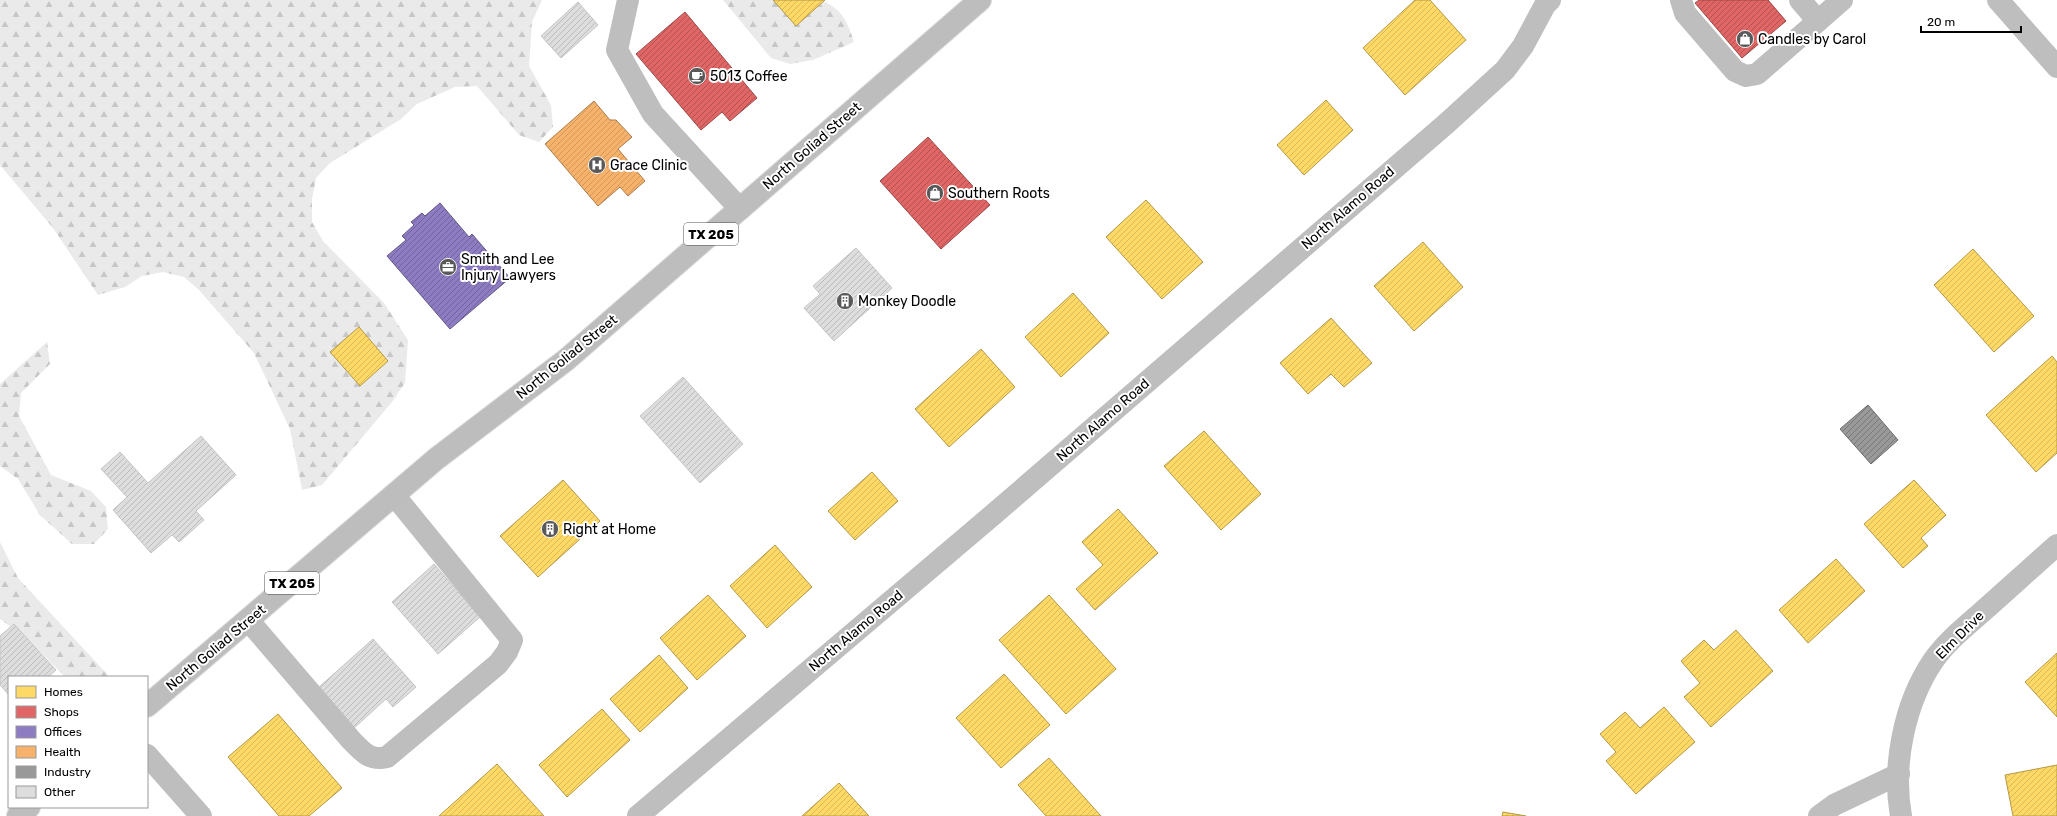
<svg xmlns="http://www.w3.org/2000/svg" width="2057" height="816" viewBox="0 0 2057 816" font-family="Rubik,sans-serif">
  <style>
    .forest { fill: url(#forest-firs) }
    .homes { fill: url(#homes-hatch); stroke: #b29847 }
    .shops { fill: url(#shops-hatch); stroke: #9d4747 }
    .offices { fill: url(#offices-hatch); stroke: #635788 }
    .health { fill: url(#health-hatch); stroke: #ac7d4b }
    .industry { fill: url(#industry-hatch); stroke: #6b6b6b }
    .building { fill: url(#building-hatch); stroke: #c5c5c5 }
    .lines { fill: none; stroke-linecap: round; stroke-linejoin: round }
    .major-casing { stroke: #dbdbdb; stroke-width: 24 }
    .minor { stroke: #bebebe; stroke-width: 22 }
    .major { stroke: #bdbdbd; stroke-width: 22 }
    .labels { text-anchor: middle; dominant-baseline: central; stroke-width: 4; stroke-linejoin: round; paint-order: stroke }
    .shield { fill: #fff; stroke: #4c4c4c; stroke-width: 1 }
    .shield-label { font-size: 13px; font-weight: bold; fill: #000 }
    .poi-label { font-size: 14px; fill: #000; stroke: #fff; text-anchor: start }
    .street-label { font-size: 14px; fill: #000; stroke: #fff }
  </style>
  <defs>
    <pattern id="forest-firs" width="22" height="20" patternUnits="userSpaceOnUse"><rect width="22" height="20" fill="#eaeaea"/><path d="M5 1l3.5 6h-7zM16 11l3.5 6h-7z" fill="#c7c7c7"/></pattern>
    <pattern id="homes-hatch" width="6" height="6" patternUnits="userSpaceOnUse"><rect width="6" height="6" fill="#ffd966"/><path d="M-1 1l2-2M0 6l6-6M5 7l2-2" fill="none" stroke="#d9b857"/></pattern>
    <pattern id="shops-hatch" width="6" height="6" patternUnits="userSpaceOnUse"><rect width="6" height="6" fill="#e06666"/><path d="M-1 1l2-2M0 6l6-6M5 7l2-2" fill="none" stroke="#b35252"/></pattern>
    <pattern id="offices-hatch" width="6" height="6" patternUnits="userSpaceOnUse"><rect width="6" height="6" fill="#8e7cc3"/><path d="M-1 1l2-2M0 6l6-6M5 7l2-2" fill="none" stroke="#72639c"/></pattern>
    <pattern id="health-hatch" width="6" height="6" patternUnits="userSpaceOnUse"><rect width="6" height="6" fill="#f6b26b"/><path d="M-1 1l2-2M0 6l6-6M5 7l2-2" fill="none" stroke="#d1975b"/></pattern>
    <pattern id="industry-hatch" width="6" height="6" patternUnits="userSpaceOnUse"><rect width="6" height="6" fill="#999"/><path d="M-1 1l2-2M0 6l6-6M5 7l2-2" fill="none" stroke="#7a7a7a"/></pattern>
    <pattern id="building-hatch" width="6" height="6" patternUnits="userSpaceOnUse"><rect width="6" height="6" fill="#ddd"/><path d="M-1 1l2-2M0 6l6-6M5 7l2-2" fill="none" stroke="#bcbcbc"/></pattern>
  </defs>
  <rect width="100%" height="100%" fill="#fff"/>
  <!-- forest -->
  <g class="forest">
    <path d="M 0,0 L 542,0 L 532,22 L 529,66 L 551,105 L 553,127 L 539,142 L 519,135 L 477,86 L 455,87 L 417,104 L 401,119 L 330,163 L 316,178 L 312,199 L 312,222 L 323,241 L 384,303 L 408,340 L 405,383 L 392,402 L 322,485 L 302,490 L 290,429 L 254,353 L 199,290 L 184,277 L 163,272 L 142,276 L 125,287 L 98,295 L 53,228 L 0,165 Z"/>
    <path d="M 723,0 L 821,0 C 842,9 847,21 854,42 L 813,60 L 790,64 L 771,58 Z"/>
    <path d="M 47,342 L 50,364 L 21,393 L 19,416 L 51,475 L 91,491 L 106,507 L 108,529 L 94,544 L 72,544 L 40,515 L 18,479 L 0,466 L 0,384 Z"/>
    <path d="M 0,542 L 18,578 L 108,675 L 108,677 L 65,677 L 29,640 L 0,619 Z"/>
  </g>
  <!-- homes -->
  <g class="homes">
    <path d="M 773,0 L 825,0 L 796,26 Z"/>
    <path d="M 1415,0 L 1430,0 L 1466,40 L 1405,95 L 1363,48 Z"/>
    <path d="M 1326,100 L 1353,130 L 1304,175 L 1277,145 Z"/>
    <path d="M 1146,200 L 1203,262 L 1162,299 L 1106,237 Z"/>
    <path d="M 1423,242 L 1463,287 L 1414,331 L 1374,286 Z"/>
    <path d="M 1973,249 L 2034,316 L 1994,352 L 1934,285 Z"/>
    <path d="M 1073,293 L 1109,333 L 1061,377 L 1025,337 Z"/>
    <path d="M 1331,318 L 1372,363 L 1344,387 L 1331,374 L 1308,394 L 1280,363 Z"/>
    <path d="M 359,327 L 388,361 L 360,386 L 330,352 Z"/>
    <path d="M 981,349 L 1015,387 L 949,447 L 915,409 Z"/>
    <path d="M 2052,356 L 2057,362 L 2057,453 L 2036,472 L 1986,415 Z"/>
    <path d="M 1204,431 L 1261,494 L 1221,530 L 1164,466 Z"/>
    <path d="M 872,472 L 898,501 L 855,540 L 828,511 Z"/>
    <path d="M 563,480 L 600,521 L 538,577 L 500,536 Z"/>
    <path d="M 1914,480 L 1946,515 L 1921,538 L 1928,546 L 1903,568 L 1864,524 Z"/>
    <path d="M 1118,509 L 1158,553 L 1095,610 L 1076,589 L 1103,565 L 1082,542 Z"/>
    <path d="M 775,545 L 812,587 L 767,628 L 730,586 Z"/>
    <path d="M 1836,559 L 1865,591 L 1808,643 L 1779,610 Z"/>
    <path d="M 708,595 L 746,636 L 697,680 L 660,638 Z"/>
    <path d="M 1049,595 L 1116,669 L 1066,714 L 999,640 Z"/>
    <path d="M 1736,630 L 1773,671 L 1711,727 L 1684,697 L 1700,683 L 1681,661 L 1704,640 L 1714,650 Z"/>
    <path d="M 2057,653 L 2057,717 L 2025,682 Z"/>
    <path d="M 659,655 L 688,688 L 640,732 L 610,699 Z"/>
    <path d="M 1004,674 L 1050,725 L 1001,768 L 956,718 Z"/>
    <path d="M 1664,707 L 1695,742 L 1636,794 L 1606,761 L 1616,752 L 1600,734 L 1625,712 L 1640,728 Z"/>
    <path d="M 602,709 L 630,740 L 567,797 L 539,765 Z"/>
    <path d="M 278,714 L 342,788 L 309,816 L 279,816 L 228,757 Z"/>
    <path d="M 1049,758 L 1101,816 L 1046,816 L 1018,785 Z"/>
    <path d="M 497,764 L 544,816 L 439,816 Z"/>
    <path d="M 2057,765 L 2057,816 L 2013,816 L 2005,775 Z"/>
    <path d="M 839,783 L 869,816 L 802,816 Z"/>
    <path d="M 1503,812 L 1526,816 L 1502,816 Z"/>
  </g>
  <!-- shops -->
  <g class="shops">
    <path d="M 1699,0 L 1768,0 L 1786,21 L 1742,58 L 1695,3 Z"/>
    <path d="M 685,12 L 757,98 L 730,121 L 722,112 L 701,130 L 636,54 Z"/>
    <path d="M 928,137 L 990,205 L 941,249 L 880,181 Z"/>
  </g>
  <!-- offices -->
  <path class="offices" d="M 440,203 L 469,237 L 472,234 L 510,278 L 450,329 L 387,256 L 406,240 L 402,236 L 414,225 L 411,222 L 422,213 L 425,216 Z"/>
  <!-- health -->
  <path class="health" d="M 594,101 L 610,120 L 616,120 L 632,137 L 618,149 L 645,181 L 628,196 L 620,187 L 598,206 L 545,144 Z"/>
  <!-- industry -->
  <path class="industry" d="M 1868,405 L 1898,440 L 1871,464 L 1840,429 Z"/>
  <!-- building -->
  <g class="building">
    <path d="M 578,2 L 598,25 L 561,58 L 541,36 Z"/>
    <path d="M 856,248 L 892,288 L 834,341 L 804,308 L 820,294 L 813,286 Z"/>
    <path d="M 683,377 L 743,444 L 700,483 L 640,416 Z"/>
    <path d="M 201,436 L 236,475 L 196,511 L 204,520 L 179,542 L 172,535 L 151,553 L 113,510 L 127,497 L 101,469 L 120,452 L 148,483 Z"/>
    <path d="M 434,564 L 480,617 L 438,654 L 392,602 Z"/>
    <path d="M 14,624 L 56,670 L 48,677 L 9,677 L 9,695 L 0,685 L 0,636 Z"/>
    <path d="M 373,639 L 416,687 L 393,707 L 386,699 L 354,728 L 318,688 Z"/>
  </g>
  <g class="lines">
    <defs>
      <g id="major">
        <path d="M 147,706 L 436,459 L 566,360 L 980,0"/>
        <path d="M 18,816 L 29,807"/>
      </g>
    </defs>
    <!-- major casing -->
    <use href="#major" class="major-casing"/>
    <!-- minor -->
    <g class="minor">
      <path d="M 628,0 L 617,50 L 653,114 L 740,209"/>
      <path d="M 1681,0 L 1685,13 L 1735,71 L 1746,76 L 1757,74 L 1818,21"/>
      <path d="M 1800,0 L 1818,21 L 1842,0"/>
      <path d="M 1998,0 L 2057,67"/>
      <path d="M 248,620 L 351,740 C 363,752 369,761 387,757 L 498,664 L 507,652 L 512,640 L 394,495"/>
      <path d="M 147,755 L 201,816"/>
      <path d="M 638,816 L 995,513 L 1447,123 L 1505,70 L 1523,46 L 1545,5 L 1550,0"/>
      <path d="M 1819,816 L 1834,805 L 1899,774"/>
      <path d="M 1901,816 C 1892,766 1904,704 1933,661 C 1946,642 1965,627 1982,612 C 2007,590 2032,567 2057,545"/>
    </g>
    <!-- major -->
    <use href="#major" class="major"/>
  </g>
  <!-- icons -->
  <defs>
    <symbol id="shop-disc" viewBox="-11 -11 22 22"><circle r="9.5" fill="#595959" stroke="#fff"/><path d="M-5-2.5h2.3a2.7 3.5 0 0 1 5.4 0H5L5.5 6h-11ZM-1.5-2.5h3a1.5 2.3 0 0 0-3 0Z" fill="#fff"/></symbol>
    <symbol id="cafe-disc" viewBox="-11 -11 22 22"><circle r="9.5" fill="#595959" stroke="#fff"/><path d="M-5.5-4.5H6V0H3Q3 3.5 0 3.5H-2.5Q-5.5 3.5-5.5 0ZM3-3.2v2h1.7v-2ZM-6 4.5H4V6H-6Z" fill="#fff"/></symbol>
    <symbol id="hospital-disc" viewBox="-11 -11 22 22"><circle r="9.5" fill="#595959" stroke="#fff"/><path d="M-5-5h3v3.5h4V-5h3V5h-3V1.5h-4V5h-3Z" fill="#fff"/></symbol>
    <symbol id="office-disc" viewBox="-11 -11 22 22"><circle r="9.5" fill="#595959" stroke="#fff"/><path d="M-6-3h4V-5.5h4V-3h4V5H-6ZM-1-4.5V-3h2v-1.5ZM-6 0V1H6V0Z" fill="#fff"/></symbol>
    <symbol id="building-disc" viewBox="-11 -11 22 22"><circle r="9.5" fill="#595959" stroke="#fff"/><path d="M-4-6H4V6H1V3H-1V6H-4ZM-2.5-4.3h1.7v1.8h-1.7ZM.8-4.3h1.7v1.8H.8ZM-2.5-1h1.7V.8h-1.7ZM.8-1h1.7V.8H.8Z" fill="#fff"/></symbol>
  </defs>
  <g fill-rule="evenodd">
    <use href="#shop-disc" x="1735" y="29" width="20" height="20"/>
    <use href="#cafe-disc" x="687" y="66" width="20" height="20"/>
    <use href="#hospital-disc" x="587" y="155" width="20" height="20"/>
    <use href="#shop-disc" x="925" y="183" width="20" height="20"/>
    <use href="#office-disc" x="438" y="257" width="20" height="20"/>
    <use href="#building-disc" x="835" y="291" width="20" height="20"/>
    <use href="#building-disc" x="540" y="519" width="20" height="20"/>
  </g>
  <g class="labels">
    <!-- shield labels -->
    <g class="shield">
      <rect x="684" y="223" width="54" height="22" rx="3"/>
      <rect x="265" y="572" width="54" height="22" rx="3"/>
    </g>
    <g class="shield-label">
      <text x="711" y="234">TX 205</text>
      <text x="292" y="583">TX 205</text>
    </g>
    <!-- poi labels -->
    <g class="poi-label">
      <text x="1758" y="39">Candles by Carol</text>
      <text x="710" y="76">5013 Coffee</text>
      <text x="610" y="165">Grace Clinic</text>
      <text x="948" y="193">Southern Roots</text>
      <text x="461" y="259">Smith and Lee<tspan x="461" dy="16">Injury Lawyers</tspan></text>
      <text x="858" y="301">Monkey Doodle</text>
      <text x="563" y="529">Right at Home</text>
    </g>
    <!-- street labels -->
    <g class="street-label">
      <text transform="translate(812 146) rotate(-41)">North Goliad Street</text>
      <text transform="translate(1348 208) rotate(-41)">North Alamo Road</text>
      <text transform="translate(567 357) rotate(-39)">North Goliad Street</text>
      <text transform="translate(1103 420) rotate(-41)">North Alamo Road</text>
      <text transform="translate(856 631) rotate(-40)">North Alamo Road</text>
      <text transform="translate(1960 635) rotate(-45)">Elm Drive</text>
      <text transform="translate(216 648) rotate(-40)">North Goliad Street</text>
    </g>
  </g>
  <!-- legend -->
  <rect x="8" y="676" width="140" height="132" fill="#ffffff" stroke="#999999"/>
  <rect x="16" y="686" width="20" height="12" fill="#ffd966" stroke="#999999"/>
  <text x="44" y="696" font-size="12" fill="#000000">Homes</text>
  <rect x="16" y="706" width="20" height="12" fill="#e06666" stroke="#999999"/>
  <text x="44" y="716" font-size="12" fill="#000000">Shops</text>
  <rect x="16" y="726" width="20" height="12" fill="#8e7cc3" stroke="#999999"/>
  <text x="44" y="736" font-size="12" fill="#000000">Offices</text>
  <rect x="16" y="746" width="20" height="12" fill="#f6b26b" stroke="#999999"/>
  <text x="44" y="756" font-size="12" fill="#000000">Health</text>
  <rect x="16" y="766" width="20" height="12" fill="#999999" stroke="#999999"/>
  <text x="44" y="776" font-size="12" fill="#000000">Industry</text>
  <rect x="16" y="786" width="20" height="12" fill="#dddddd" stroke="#999999"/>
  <text x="44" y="796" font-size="12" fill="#000000">Other</text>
  <!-- scale -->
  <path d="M1921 26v6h100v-6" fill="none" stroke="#000000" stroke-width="2"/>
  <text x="1927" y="26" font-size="12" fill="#000000" stroke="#ffffff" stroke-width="3" paint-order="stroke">20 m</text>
</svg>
